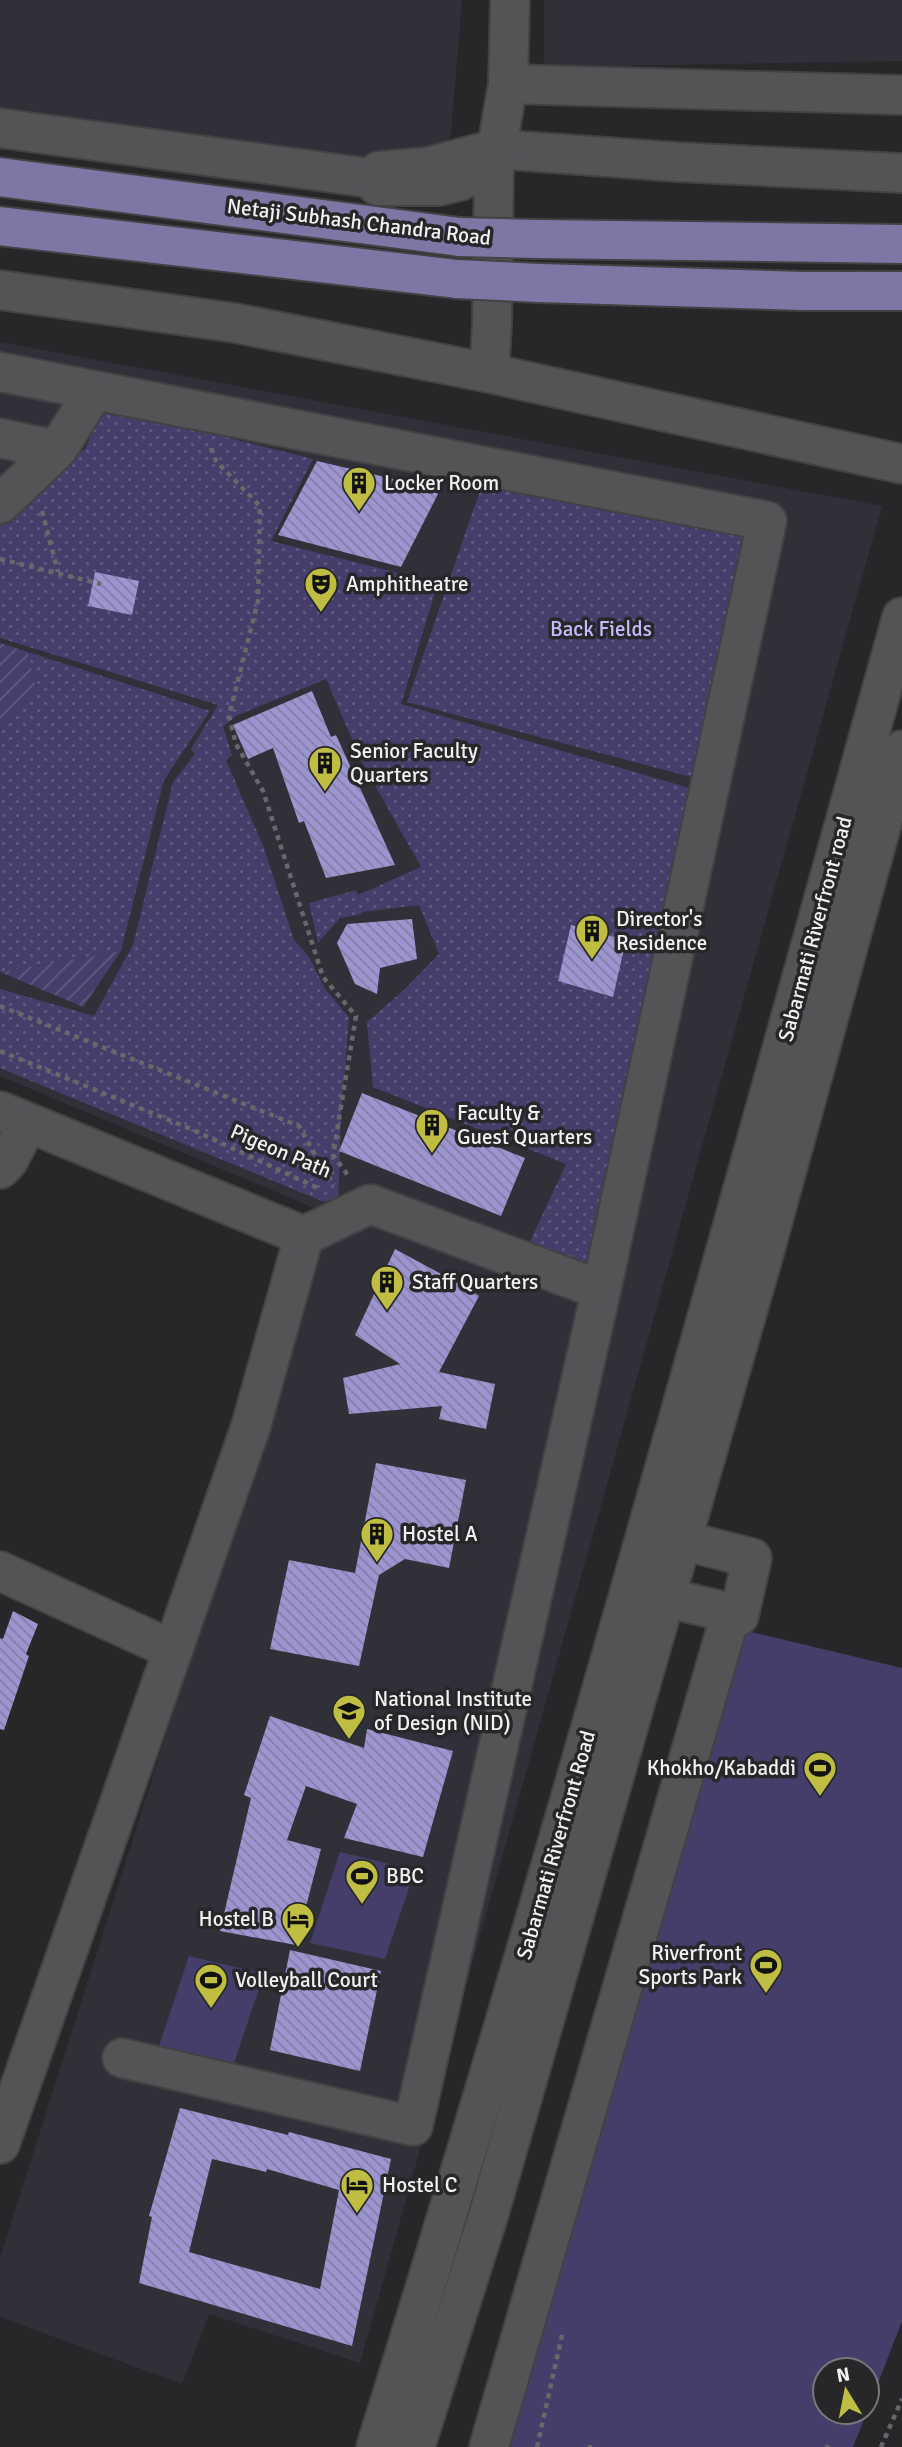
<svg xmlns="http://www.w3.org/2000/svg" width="902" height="2447" viewBox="0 0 902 2447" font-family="Signika,sans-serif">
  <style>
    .built { fill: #303038 }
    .grass { fill: url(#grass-dots) }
    .garden { fill: url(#garden-furrows) }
    .pitch { fill: #453e6b }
    .building { fill: url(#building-back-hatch); fill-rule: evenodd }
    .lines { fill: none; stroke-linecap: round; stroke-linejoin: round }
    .minor-casing { stroke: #424243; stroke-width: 42 }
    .major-casing { stroke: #424243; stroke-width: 42 }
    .path { stroke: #68686b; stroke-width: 4.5; stroke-dasharray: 5 5; stroke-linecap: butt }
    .minor { stroke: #545457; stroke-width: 38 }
    .major { stroke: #7d77a6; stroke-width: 38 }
    .major-bridge-casing { stroke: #424243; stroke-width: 42; stroke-linecap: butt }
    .major-bridge { stroke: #7d77a6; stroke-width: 38 }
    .labels { text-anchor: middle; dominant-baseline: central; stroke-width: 7; stroke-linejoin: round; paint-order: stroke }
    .street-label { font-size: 21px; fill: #f1f1f2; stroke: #27272a }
    .poi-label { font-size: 21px; fill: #f1f1f2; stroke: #27272a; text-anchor: start }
    .park-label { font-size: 21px; fill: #c3bcfd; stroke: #27272a }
  </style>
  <defs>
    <pattern id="grass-dots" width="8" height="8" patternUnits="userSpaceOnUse" patternTransform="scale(1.75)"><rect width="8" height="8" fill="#453e6b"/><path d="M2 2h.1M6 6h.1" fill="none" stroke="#605a81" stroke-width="1.8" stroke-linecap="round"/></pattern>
    <pattern id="garden-furrows" width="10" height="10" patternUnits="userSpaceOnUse" patternTransform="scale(1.75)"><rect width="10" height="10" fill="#453e6b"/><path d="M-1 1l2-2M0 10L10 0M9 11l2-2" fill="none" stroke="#605a81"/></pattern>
    <pattern id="building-back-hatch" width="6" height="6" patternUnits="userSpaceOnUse" patternTransform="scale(1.75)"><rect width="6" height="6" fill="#9c95cf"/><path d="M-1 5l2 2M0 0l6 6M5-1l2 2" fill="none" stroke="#837ea7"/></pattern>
  </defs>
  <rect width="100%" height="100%" fill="#27272a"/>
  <!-- built -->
  <g class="built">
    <path d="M 0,0 L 462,0 L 451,133 L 432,197 L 0,148 Z"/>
    <path d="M 544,0 L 902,0 L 902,61 L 544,67 Z"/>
    <path d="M 0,342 L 882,506 L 360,2363 L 209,2314 L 182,2384 L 0,2317 L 0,2258 L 331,1215 L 0,1076 Z"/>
  </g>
  <!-- grass -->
  <g class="grass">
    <path d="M 102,406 L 313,459 L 271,541 L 438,583 L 401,704 L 693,789 L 605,1273 L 528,1246 L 566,1164 L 373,1087 L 367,1022 L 403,991 L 439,954 L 419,905 L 362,912 L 362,914 L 340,918 L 318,943 L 309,903 L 356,890 L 358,895 L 421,867 L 362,762 L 326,679 L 236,716 L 223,727 L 232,755 L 226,760 L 264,848 L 294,940 L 309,957 L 325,989 L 349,1017 L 341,1115 L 338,1203 L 322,1201 L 0,1068 L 0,989 L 94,1016 L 133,945 L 173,782 L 195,754 L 191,749 L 218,705 L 0,638 L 0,523 L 86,448 Z"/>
    <path d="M 482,485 L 747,534 L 695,778 L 407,702 Z"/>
    <path d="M 28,652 L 210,711 L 164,780 L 121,951 L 0,972 L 0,729 L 6,726 L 36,688 Z"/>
  </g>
  <!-- garden -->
  <g class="garden">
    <path d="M 0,643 L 28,652 L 36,688 L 6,726 L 0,729 Z"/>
    <path d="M 121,951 L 83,1007 L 0,972 Z"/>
  </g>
  <!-- pitch -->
  <g class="pitch">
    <path d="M 735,1628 L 902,1668 L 902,2321 L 867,2412 L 867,2370 L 825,2370 L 825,2412 L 867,2412 L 853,2447 L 500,2447 Z"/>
    <path d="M 340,1852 L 415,1870 L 385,1959 L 310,1943 Z"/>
    <path d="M 189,1956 L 264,1974 L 234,2063 L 159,2046 Z"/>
  </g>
  <!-- building -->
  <g class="building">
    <path d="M 317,461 L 440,490 L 401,567 L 278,535 Z"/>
    <path d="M 95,572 L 139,581 L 132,615 L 88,606 Z"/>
    <path d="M 312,691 L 331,737 L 336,735 L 395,865 L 326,878 L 304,821 L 299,823 L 273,748 L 248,759 L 233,725 Z"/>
    <path d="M 412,919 L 417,959 L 380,968 L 377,994 L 355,984 L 337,943 L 347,924 Z"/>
    <path d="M 571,925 L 626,940 L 613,997 L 558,981 Z"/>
    <path d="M 362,1093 L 525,1158 L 501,1216 L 339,1151 Z"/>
    <path d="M 395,1249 L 443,1275 L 446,1272 L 479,1296 L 439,1372 L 495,1384 L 486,1429 L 439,1419 L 442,1406 L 349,1414 L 343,1378 L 400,1364 L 355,1335 Z"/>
    <path d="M 376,1463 L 466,1480 L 449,1568 L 405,1559 L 379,1575 L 359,1666 L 270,1649 L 289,1560 L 355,1573 Z"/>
    <path d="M 13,1611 L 38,1624 L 26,1654 L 29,1656 L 4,1730 L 0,1729 L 0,1638 L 3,1639 Z"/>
    <path d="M 270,1716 L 364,1748 L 367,1729 L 453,1751 L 423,1857 L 344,1838 L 357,1804 L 306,1786 L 287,1840 L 321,1849 L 296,1945 L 220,1931 L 251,1798 L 244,1795 Z"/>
    <path d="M 290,1950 L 381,1971 L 360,2071 L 270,2050 Z"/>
    <path d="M 180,2108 L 288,2135 L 289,2132 L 391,2159 L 352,2346 L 139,2283 L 152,2217 L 149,2216 ZM 212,2159 L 266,2172 L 267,2169 L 339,2190 L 320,2289 L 189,2252 Z"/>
  </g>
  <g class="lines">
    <defs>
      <g id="minor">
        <path d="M 508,84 L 902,95"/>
        <path d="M 0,128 L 369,178"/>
        <path d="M 494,164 L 460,181 L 440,186 L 378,186 L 369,178 L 379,171 L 427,167 L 495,149 L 677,162 L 902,173"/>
        <path d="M 0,290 L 235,323 L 489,373 L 902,464"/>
        <path d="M 0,372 L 767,521 L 605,1273 L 413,2126 L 122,2058"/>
        <path d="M 489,373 L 492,325 L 494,164 L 508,84 L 510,0"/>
        <path d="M 0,438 L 57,450 L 94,391"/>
        <path d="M 0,504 L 57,450"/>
        <path d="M 0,1111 L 304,1236 L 251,1426 L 173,1650"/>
        <path d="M 0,1169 L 8,1161 L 28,1123"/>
        <path d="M 304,1236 L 370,1204 L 601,1290"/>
        <path d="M 681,1540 L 752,1558 L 739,1616 L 731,1613"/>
        <path d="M 0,1571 L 173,1650 L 0,2144"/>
        <path d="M 376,2447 C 565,1841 732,1228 902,617"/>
        <path d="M 415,2447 L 490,2210 L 764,1253 L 902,750"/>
        <path d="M 489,2447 L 731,1613 L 664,1597"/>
      </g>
      <g id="major">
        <path d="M 0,177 L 460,237"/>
        <path d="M 0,226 L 457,279"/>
        <path d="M 538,239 L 902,244"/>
        <path d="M 539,283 L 803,291 L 902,291"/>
      </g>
    </defs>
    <!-- minor casing -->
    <use href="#minor" class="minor-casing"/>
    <!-- major casing -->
    <use href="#major" class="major-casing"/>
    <!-- path -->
    <g class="path">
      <path d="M 211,448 L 216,461 L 260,506 L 258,601 L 229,716 L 236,744 L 263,791 L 323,977 L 356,1016 L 333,1155 L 350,1178"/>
      <path d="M 42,511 L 58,572"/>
      <path d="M 0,559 L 101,584"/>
      <path d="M 0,1006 L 299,1126 L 322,1167 L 334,1185"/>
      <path d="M 0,1051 L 191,1129 L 320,1189"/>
      <path d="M 537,2447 L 562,2335"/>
      <path d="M 590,2447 L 590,2445"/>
      <path d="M 827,2447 L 828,2445"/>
      <path d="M 881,2447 L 902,2399"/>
    </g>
    <!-- minor -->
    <use href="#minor" class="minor"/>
    <!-- major -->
    <use href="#major" class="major"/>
    <defs>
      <g id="major-bridge">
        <path d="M 460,237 L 538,239"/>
        <path d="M 457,279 L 539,283"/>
      </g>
    </defs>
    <!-- major-bridge casing -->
    <use href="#major-bridge" class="major-bridge-casing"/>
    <!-- major-bridge -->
    <use href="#major-bridge" class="major-bridge"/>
  </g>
  <!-- icons -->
  <defs>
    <symbol id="building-pin" viewBox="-11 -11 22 30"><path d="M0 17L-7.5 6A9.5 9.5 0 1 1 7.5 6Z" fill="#bfbe42" stroke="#27272a"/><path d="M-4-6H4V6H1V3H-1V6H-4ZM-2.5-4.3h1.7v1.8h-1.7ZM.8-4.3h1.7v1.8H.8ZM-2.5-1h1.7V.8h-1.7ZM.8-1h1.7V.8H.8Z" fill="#111"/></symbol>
    <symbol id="theatre-pin" viewBox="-11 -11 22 30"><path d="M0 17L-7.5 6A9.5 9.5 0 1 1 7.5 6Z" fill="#bfbe42" stroke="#27272a"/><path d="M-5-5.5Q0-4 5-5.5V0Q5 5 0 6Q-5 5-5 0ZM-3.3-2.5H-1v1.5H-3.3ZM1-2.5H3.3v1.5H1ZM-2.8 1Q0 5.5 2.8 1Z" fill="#111"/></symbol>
    <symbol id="university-pin" viewBox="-11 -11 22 30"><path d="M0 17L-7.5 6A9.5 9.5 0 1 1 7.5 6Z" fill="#bfbe42" stroke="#27272a"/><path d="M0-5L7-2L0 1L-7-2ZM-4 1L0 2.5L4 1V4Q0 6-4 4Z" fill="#111"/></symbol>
    <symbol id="stadium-pin" viewBox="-11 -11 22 30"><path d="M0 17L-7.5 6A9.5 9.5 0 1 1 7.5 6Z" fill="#bfbe42" stroke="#27272a"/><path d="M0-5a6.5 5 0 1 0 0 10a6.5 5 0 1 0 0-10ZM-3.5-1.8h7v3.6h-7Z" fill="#111"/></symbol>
    <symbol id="hotel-pin" viewBox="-11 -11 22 30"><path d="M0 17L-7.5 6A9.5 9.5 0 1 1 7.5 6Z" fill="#bfbe42" stroke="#27272a"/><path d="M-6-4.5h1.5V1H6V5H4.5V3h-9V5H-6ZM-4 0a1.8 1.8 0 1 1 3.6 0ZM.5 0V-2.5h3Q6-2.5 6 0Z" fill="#111"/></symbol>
  </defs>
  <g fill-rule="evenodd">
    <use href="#building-pin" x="340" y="464" width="38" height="52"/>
    <use href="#theatre-pin" x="302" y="565" width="38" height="52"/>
    <use href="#building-pin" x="306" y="744" width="38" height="52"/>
    <use href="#building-pin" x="573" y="912" width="38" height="52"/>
    <use href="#building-pin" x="413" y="1106" width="38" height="52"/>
    <use href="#building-pin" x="368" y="1263" width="38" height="52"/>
    <use href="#building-pin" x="358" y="1515" width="38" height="52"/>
    <use href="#university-pin" x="330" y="1692" width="38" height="52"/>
    <use href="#stadium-pin" x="801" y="1749" width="38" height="52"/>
    <use href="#stadium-pin" x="343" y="1857" width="38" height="52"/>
    <use href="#hotel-pin" x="279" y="1900" width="38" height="52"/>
    <use href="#stadium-pin" x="747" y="1946" width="38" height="52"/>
    <use href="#stadium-pin" x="192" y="1961" width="38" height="52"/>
    <use href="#hotel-pin" x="338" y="2166" width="38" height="52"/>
  </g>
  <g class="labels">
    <!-- street labels -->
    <g class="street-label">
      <text transform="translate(359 222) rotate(7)">Netaji Subhash Chandra Road</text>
      <text transform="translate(815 929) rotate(-75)">Sabarmati Riverfront road</text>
      <text transform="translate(281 1151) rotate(23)">Pigeon Path</text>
      <text transform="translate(556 1845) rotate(-74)">Sabarmati Riverfront Road</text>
    </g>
    <!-- poi labels -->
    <g class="poi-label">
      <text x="384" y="483">Locker Room</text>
      <text x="346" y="584">Amphitheatre</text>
      <text x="350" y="751">Senior Faculty<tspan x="350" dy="24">Quarters</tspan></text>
      <text x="616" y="919">Director's<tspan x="616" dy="24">Residence</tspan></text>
      <text x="457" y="1113">Faculty &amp;<tspan x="457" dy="24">Guest Quarters</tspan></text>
      <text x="412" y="1282">Staff Quarters</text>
      <text x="402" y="1534">Hostel A</text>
      <text x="374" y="1699">National Institute<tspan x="374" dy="24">of Design (NID)</tspan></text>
      <text x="796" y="1768" text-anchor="end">Khokho/Kabaddi</text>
      <text x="386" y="1876">BBC</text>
      <text x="274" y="1919" text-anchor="end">Hostel B</text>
      <text x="742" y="1953" text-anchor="end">Riverfront<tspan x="742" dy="24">Sports Park</tspan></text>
      <text x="235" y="1980">Volleyball Court</text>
      <text x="382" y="2185">Hostel C</text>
    </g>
    <!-- park labels -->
    <g class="park-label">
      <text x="601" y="629">Back Fields</text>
    </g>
  </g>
  <!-- north arrow -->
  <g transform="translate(846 2391) rotate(350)"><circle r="33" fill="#27272a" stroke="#78787a" stroke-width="2"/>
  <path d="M0-5L12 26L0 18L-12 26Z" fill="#bfbe42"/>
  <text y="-10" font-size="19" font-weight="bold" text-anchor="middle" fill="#f1f1f2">N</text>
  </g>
</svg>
